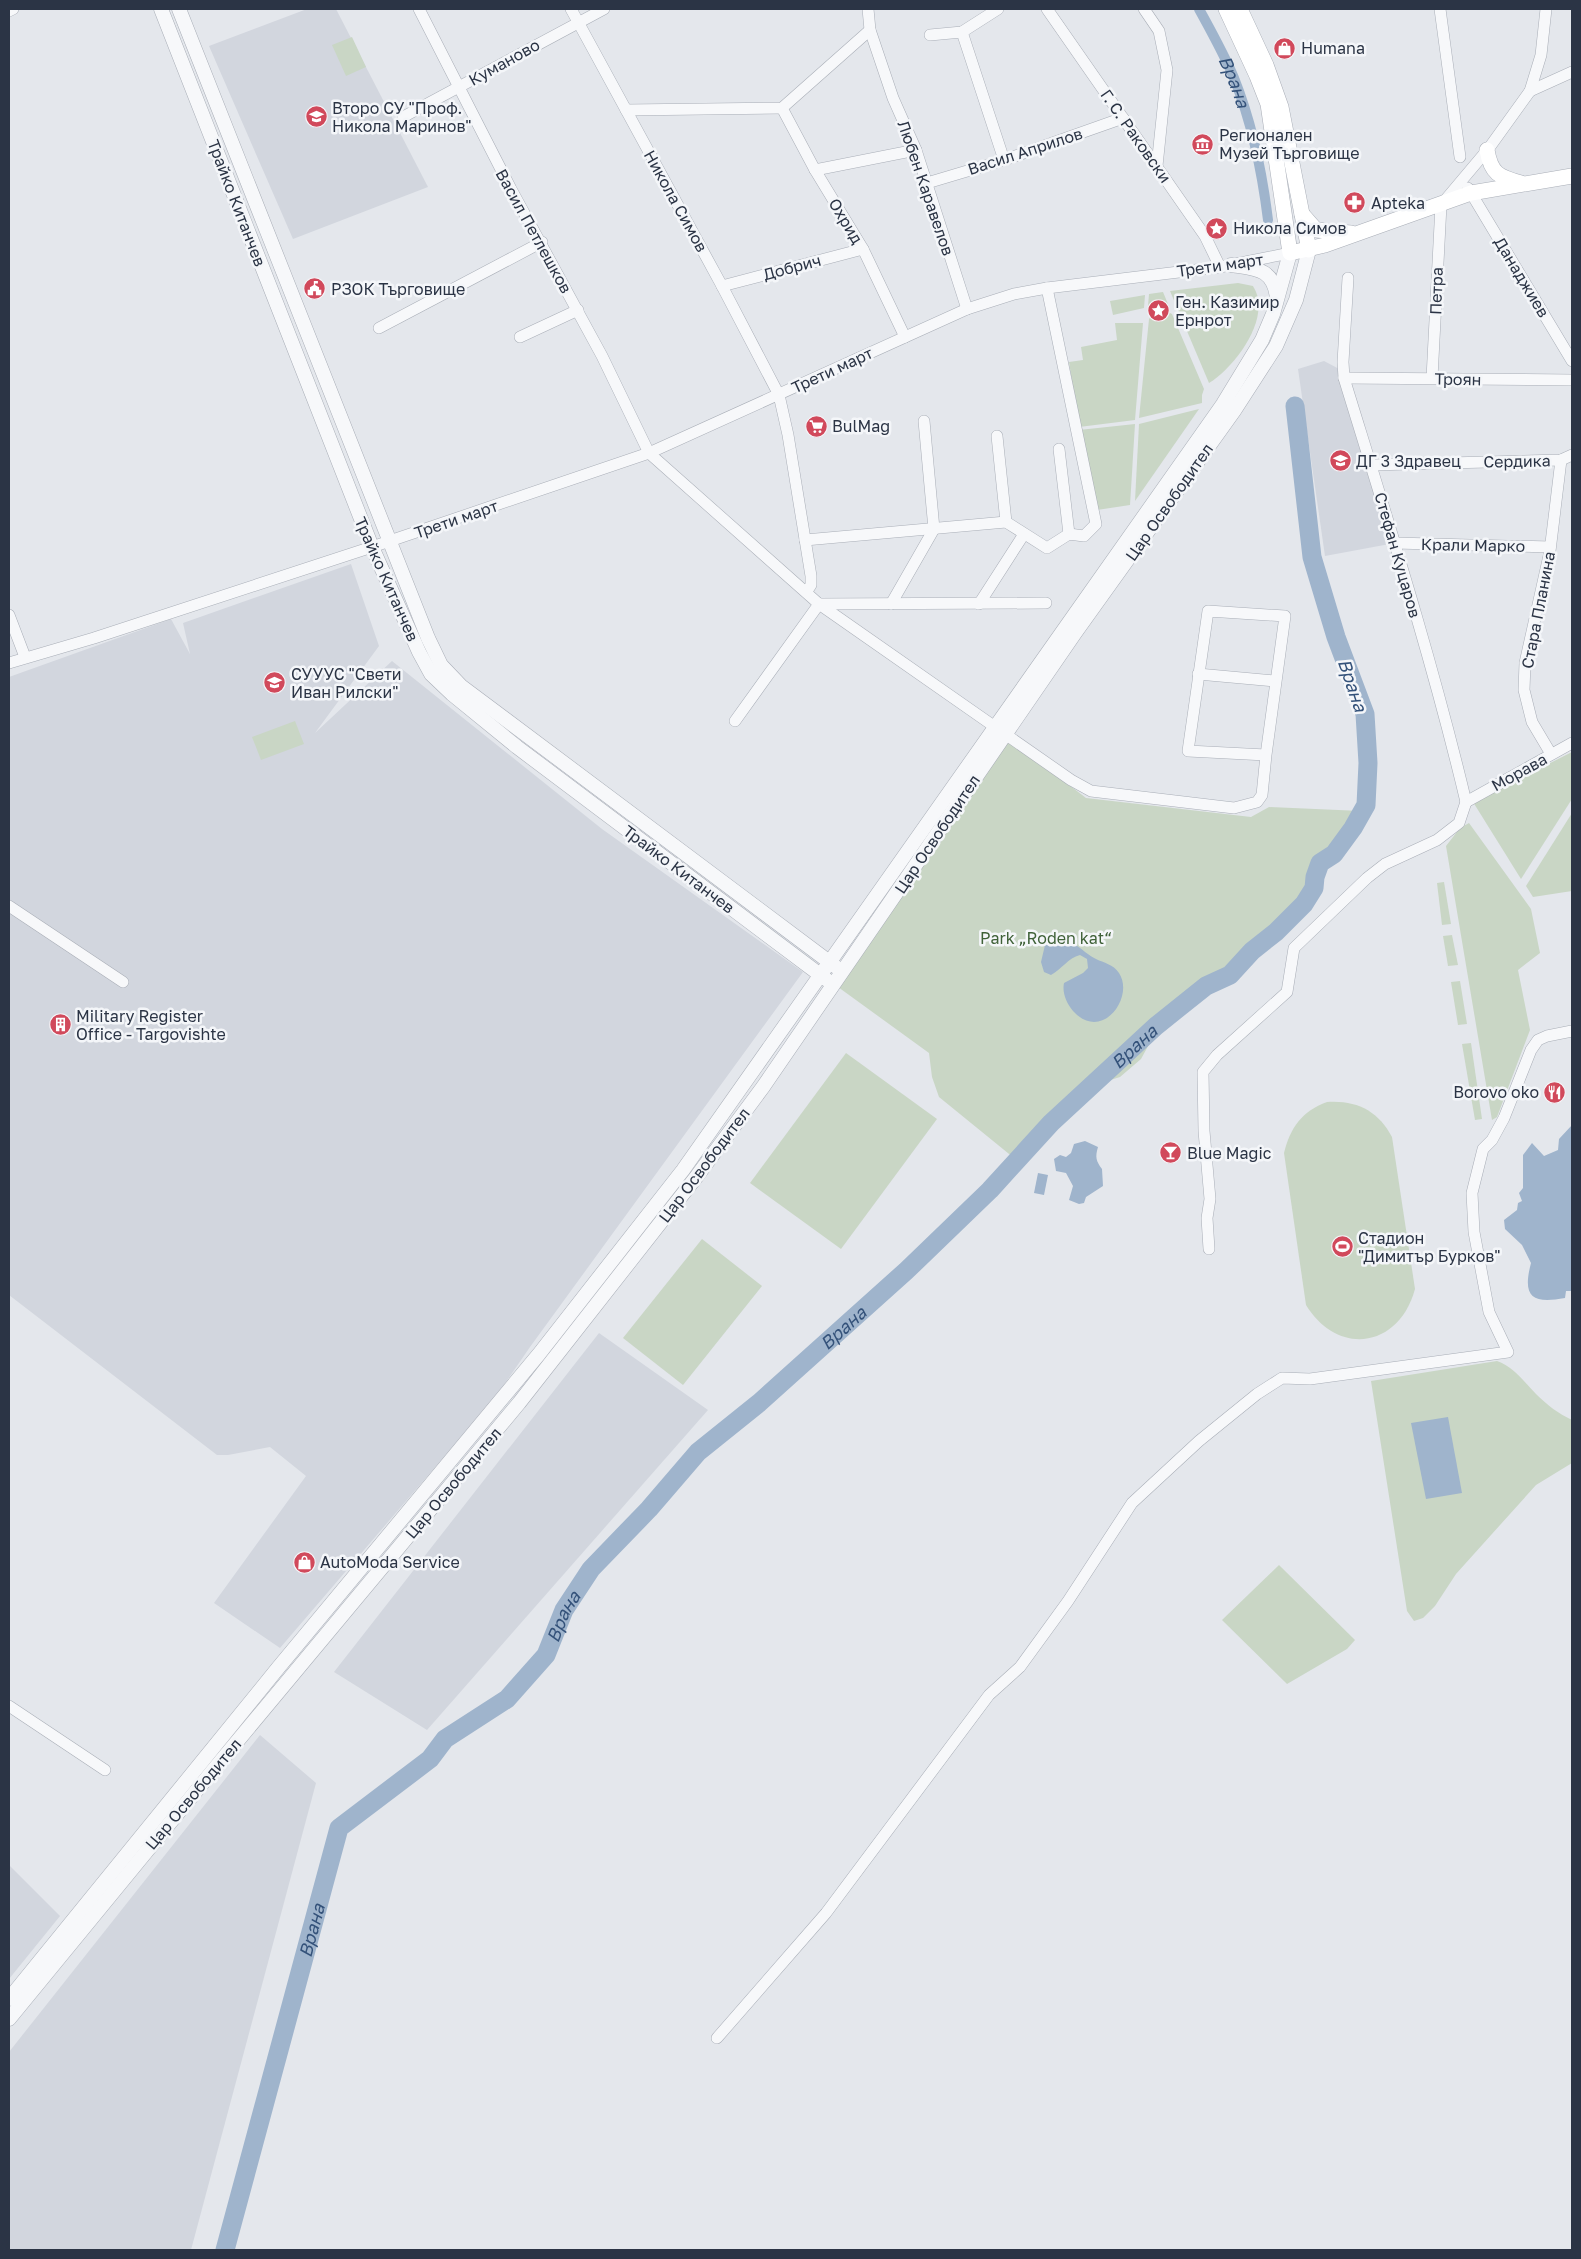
<svg xmlns="http://www.w3.org/2000/svg" width="1581" height="2259" viewBox="0 0 1581 2259" font-family="'Golos Text',sans-serif">
  <style>
    .built { fill: #d2d6de }
    .green { fill: #c9d6c5 }
    .water { fill: #9fb4cc }
    .lines { fill: none; stroke-linecap: round; stroke-linejoin: round }
    .canal { stroke: #9fb4cc; stroke-width: 10 }
    .river { stroke: #9fb4cc; stroke-width: 19 }
    .minor-casing { stroke: #a9aeb7; stroke-width: 12 }
    .tertiary-casing { stroke: #a9aeb7; stroke-width: 15 }
    .secondary-casing { stroke: #a9aeb7; stroke-width: 16 }
    .minor { stroke: #f7f8fa; stroke-width: 11 }
    .tertiary { stroke: #f7f8fa; stroke-width: 14 }
    .secondary { stroke: #fff; stroke-width: 15 }
    .labels { text-anchor: middle; dominant-baseline: central; stroke-width: 5; stroke-linejoin: round; paint-order: stroke }
    .poi-label { font-size: 16px; fill: #2b3445; stroke: #f4f6f9; text-anchor: start }
    .street-label { font-size: 16px; fill: #2b3445; stroke: #f4f6f9 }
    .park-label { font-size: 16px; fill: #3f6138; stroke: #f4f6f9 }
    .water-label { font-size: 18px; font-style: italic; fill: #34527a; stroke: #f4f6f9 }
  </style>
  <rect width="100%" height="100%" fill="#e4e7ec"/>
  <!-- built -->
  <g class="built">
    <path d="M 307,9 L 336,9 L 428,187 L 293,239 L 209,46 Z"/>
    <path d="M 1324,361 L 1343,371 L 1395,543 L 1325,556 L 1298,369 Z"/>
    <path d="M 351,564 L 379,646 L 315,733 L 392,661 L 602,829 L 803,972 L 530,1347 L 497,1395 L 280,1648 L 214,1603 L 306,1476 L 270,1447 L 228,1455 L 217,1455 L 9,1295 L 9,677 L 171,619 L 190,654 L 183,623 Z"/>
    <path d="M 599,1333 L 708,1410 L 427,1730 L 334,1672 Z"/>
    <path d="M 260,1735 L 316,1783 L 191,2250 L 9,2250 L 9,2052 Z"/>
    <path d="M 9,1865 L 60,1916 L 9,1979 Z"/>
  </g>
  <!-- green -->
  <g class="green">
    <path d="M 352,37 L 366,67 L 346,76 L 332,45 Z"/>
    <path d="M 1238,283 L 1253,286 C 1273,317 1235,367 1209,383 L 1170,291 Z"/>
    <path d="M 1163,292 L 1168,304 L 1161,302 L 1148,306 L 1149,294 Z"/>
    <path d="M 1145,295 L 1144,308 L 1113,315 L 1110,301 Z"/>
    <path d="M 1166,311 L 1172,314 L 1204,389 L 1202,395 L 1202,403 L 1139,418 L 1149,319 L 1153,314 Z"/>
    <path d="M 1115,323 L 1143,323 L 1135,420 L 1079,427 L 1069,362 L 1083,360 L 1081,347 L 1117,340 Z"/>
    <path d="M 1199,409 L 1135,501 L 1139,424 Z"/>
    <path d="M 1135,424 L 1130,505 L 1097,510 L 1079,430 Z"/>
    <path d="M 295,721 L 304,744 L 261,760 L 252,737 Z"/>
    <path d="M 1008,738 L 1086,798 L 1251,817 L 1269,807 L 1361,811 L 1297,908 L 1269,939 L 1226,972 L 1184,995 L 1153,1037 L 1141,1059 L 1120,1077 L 1098,1084 L 1014,1158 L 939,1097 L 932,1077 L 929,1053 L 838,987 Z"/>
    <path d="M 1572,752 L 1572,799 L 1521,879 L 1473,802 Z"/>
    <path d="M 1572,813 L 1572,891 L 1533,897 L 1526,886 Z"/>
    <path d="M 1469,823 L 1531,909 L 1540,953 L 1518,970 L 1530,1030 L 1497,1117 L 1492,1120 L 1446,846 L 1460,828 Z"/>
    <path d="M 1444,882 L 1451,924 L 1442,925 L 1437,883 Z"/>
    <path d="M 1452,935 L 1458,965 L 1448,966 L 1443,936 Z"/>
    <path d="M 1460,981 L 1467,1024 L 1458,1025 L 1451,982 Z"/>
    <path d="M 1471,1043 L 1482,1119 L 1475,1120 L 1462,1044 Z"/>
    <path d="M 846,1053 L 937,1119 L 841,1249 L 750,1183 Z"/>
    <path d="M 1327,1102 C 1357,1100 1378,1111 1392,1137 L 1415,1289 C 1399,1348 1338,1357 1306,1305 L 1284,1153 C 1290,1128 1302,1111 1327,1102 Z"/>
    <path d="M 702,1239 L 762,1286 L 683,1385 L 623,1338 Z"/>
    <path d="M 1497,1361 C 1514,1367 1524,1382 1536,1394 C 1547,1405 1559,1414 1572,1420 L 1572,1463 L 1536,1485 L 1456,1574 L 1435,1606 L 1423,1618 L 1414,1621 L 1407,1611 L 1371,1381 Z"/>
    <path d="M 1279,1565 L 1355,1640 L 1347,1649 L 1287,1684 L 1222,1620 Z"/>
  </g>
  <!-- water -->
  <g class="water">
    <path d="M 1057,938 C 1075,940 1081,951 1096,959 C 1104,963 1113,964 1119,973 C 1135,997 1102,1043 1073,1011 C 1066,1003 1062,992 1064,983 L 1083,973 L 1088,968 L 1087,959 L 1080,955 C 1068,958 1062,969 1051,975 L 1044,972 L 1041,962 L 1045,945 Z"/>
    <path d="M 1572,1125 L 1572,1291 L 1566,1291 L 1565,1298 C 1532,1304 1522,1297 1531,1263 L 1522,1245 L 1505,1229 L 1504,1220 L 1517,1210 L 1518,1203 L 1522,1201 L 1519,1193 L 1523,1188 L 1523,1155 L 1532,1143 L 1544,1156 L 1558,1150 L 1559,1139 Z"/>
    <path d="M 1085,1141 L 1098,1147 C 1095,1157 1096,1161 1102,1169 L 1103,1186 L 1086,1197 L 1084,1203 L 1079,1204 L 1069,1200 L 1073,1186 L 1066,1173 L 1056,1171 L 1054,1159 L 1060,1155 L 1066,1157 L 1071,1153 L 1074,1144 Z"/>
    <path d="M 1038,1173 L 1048,1175 L 1044,1195 L 1034,1193 Z"/>
    <path d="M 1448,1417 L 1462,1493 L 1426,1499 L 1411,1423 Z"/>
  </g>
  <g class="lines">
    <!-- canal -->
    <path class="canal" id="s1" d="M 1199,9 C 1211,31 1224,54 1234,78 C 1252,123 1262,171 1268,220"/>
    <!-- river -->
    <path class="river" id="s2" d="M 225,2250 L 339,1828 L 430,1759 L 445,1739 L 507,1699 L 546,1655 L 564,1610 L 591,1569 L 649,1509 L 698,1452 L 759,1403 L 906,1271 L 990,1190 L 1051,1123 L 1156,1026 L 1206,986 L 1230,975 L 1252,951 L 1276,932 L 1304,904 L 1314,888 L 1315,877 L 1320,863 L 1334,854 L 1353,828 L 1366,805 L 1368,763 L 1365,714 L 1336,637 L 1312,557 L 1295,406"/>
    <defs>
      <g id="minor">
        <path d="M 419,9 L 511,189 L 602,356 L 649,453 L 819,604 L 1071,780 L 1091,791 L 1234,808 L 1257,802 L 1262,795 L 1266,755 L 1285,616 L 1208,611 L 1188,751 L 1266,755"/>
        <path d="M 571,9 L 722,286 L 779,395 L 788,435 L 811,576 L 811,585 L 807,591"/>
        <path d="M 868,9 L 870,30 L 893,98 L 916,150 L 967,309"/>
        <path d="M 1047,9 L 1205,236 L 1220,267"/>
        <path d="M 1144,9 L 1159,31 L 1167,70 L 1157,166"/>
        <path d="M 1440,9 L 1460,157"/>
        <path d="M 9,11 L 13,9"/>
        <path d="M 962,32 L 1004,160"/>
        <path d="M 930,35 L 962,32 L 998,9"/>
        <path d="M 1530,91 L 1572,72"/>
        <path d="M 782,108 L 815,170 L 863,249 L 905,337"/>
        <path d="M 626,110 L 782,108 L 870,30"/>
        <path d="M 403,117 L 604,9"/>
        <path d="M 815,170 L 916,150"/>
        <path d="M 927,183 L 1004,160 L 1123,118"/>
        <path d="M 1468,188 L 1572,361"/>
        <path d="M 1348,278 L 1343,362 L 1344,378 C 1387,518 1432,659 1466,802"/>
        <path d="M 722,286 L 863,249"/>
        <path d="M 379,328 L 542,242"/>
        <path d="M 520,337 L 578,310"/>
        <path d="M 1344,378 L 1572,380"/>
        <path d="M 1432,378 L 1441,205 L 1489,148 L 1530,91 L 1541,55 L 1546,9"/>
        <path d="M 997,436 L 1006,522"/>
        <path d="M 1059,449 L 1069,534"/>
        <path d="M 1371,465 L 1561,460 L 1572,455"/>
        <path d="M 805,540 L 1006,522 L 1047,548 L 1069,534 L 1084,536 L 1096,524 L 1047,288"/>
        <path d="M 1395,543 L 1550,547"/>
        <path d="M 891,604 L 934,529 L 924,421"/>
        <path d="M 979,604 L 1024,534"/>
        <path d="M 9,615 L 25,657"/>
        <path d="M 9,663 L 94,638 L 372,547 L 649,453 L 967,309 L 1014,294 L 1047,288 L 1220,267 L 1290,253"/>
        <path d="M 1198,674 L 1275,681"/>
        <path d="M 735,721 L 819,604 L 1046,603"/>
        <path d="M 1551,754 L 1532,722 L 1524,690 L 1525,663 L 1550,551 L 1561,460"/>
        <path d="M 1466,802 L 1572,743"/>
        <path d="M 9,906 L 123,982"/>
        <path d="M 1209,1249 L 1207,1218 L 1210,1199 L 1204,1131 L 1203,1072 L 1217,1055 L 1287,992 L 1294,948 L 1367,878 L 1385,864 L 1437,840 L 1459,823 L 1466,802"/>
        <path d="M 9,1706 L 105,1770"/>
        <path d="M 717,2038 L 826,1913 L 989,1695 L 1020,1667 L 1068,1601 L 1132,1503 L 1199,1441 L 1257,1394 L 1282,1378 L 1310,1379 L 1508,1352 L 1489,1312 L 1474,1232 L 1472,1193 L 1483,1149 L 1492,1140 L 1504,1118 L 1531,1050 L 1538,1040 L 1547,1036 L 1572,1031"/>
      </g>
      <g id="tertiary">
        <path d="M 161,9 L 372,547 L 419,652 L 431,674 L 452,694 L 517,747 L 827,980"/>
        <path d="M 179,9 L 428,638 L 441,665 L 461,686 L 836,967"/>
        <path d="M 1231,265 C 1256,269 1273,268 1277,297"/>
        <path d="M 9,1999 L 278,1668 L 539,1354 L 683,1170 L 1223,404 L 1262,340 L 1273,314 L 1290,253"/>
        <path d="M 9,2019 L 210,1774 L 519,1403 L 697,1176 L 763,1087 L 1075,633 L 1234,411 L 1276,346 L 1296,300 L 1309,250"/>
      </g>
      <g id="secondary">
        <path d="M 1226,9 L 1257,76 L 1268,104 L 1290,253 L 1325,245 L 1471,193 L 1572,176"/>
        <path d="M 1240,9 L 1266,65 L 1281,107 L 1309,250"/>
        <path d="M 1487,150 C 1491,174 1499,177 1521,183"/>
        <path d="M 1302,214 L 1316,230 L 1351,233"/>
      </g>
    </defs>
    <!-- minor casing -->
    <use href="#minor" class="minor-casing"/>
    <!-- tertiary casing -->
    <use href="#tertiary" class="tertiary-casing"/>
    <!-- secondary casing -->
    <use href="#secondary" class="secondary-casing"/>
    <!-- minor -->
    <use href="#minor" class="minor"/>
    <!-- tertiary -->
    <use href="#tertiary" class="tertiary"/>
    <!-- secondary -->
    <use href="#secondary" class="secondary"/>
  </g>
  <!-- icons -->
  <defs>
    <symbol id="shop-disc" viewBox="-11 -11 22 22"><circle r="9.5" fill="#d1495b" stroke="#f4f6f9"/><path d="M-5-2.5h2.3a2.7 3.5 0 0 1 5.4 0H5L5.5 6h-11ZM-1.5-2.5h3a1.5 2.3 0 0 0-3 0Z" fill="#fff"/></symbol>
    <symbol id="school-disc" viewBox="-11 -11 22 22"><circle r="9.5" fill="#d1495b" stroke="#f4f6f9"/><path d="M0-5L7-2L0 1L-7-2ZM-4 1L0 2.5L4 1V4Q0 6-4 4Z" fill="#fff"/></symbol>
    <symbol id="museum-disc" viewBox="-11 -11 22 22"><circle r="9.5" fill="#d1495b" stroke="#f4f6f9"/><path d="M0-6L6-3V-2H-6V-3ZM-5-1h2V3h-2ZM-1-1h2V3h-2ZM3-1h2V3H3ZM-6 4H6V6H-6Z" fill="#fff"/></symbol>
    <symbol id="pharmacy-disc" viewBox="-11 -11 22 22"><circle r="9.5" fill="#d1495b" stroke="#f4f6f9"/><path d="M-2-6h4v4h4v4h-4v4h-4v-4h-4v-4h4Z" fill="#fff"/></symbol>
    <symbol id="sight-disc" viewBox="-11 -11 22 22"><circle r="9.5" fill="#d1495b" stroke="#f4f6f9"/><path d="M0-6L1.8-2.2L6-1.7L2.9 1.2L3.7 5.4L0 3.3L-3.7 5.4L-2.9 1.2L-6-1.7L-1.8-2.2Z" fill="#fff"/></symbol>
    <symbol id="civic-disc" viewBox="-11 -11 22 22"><circle r="9.5" fill="#d1495b" stroke="#f4f6f9"/><path d="M-.6-6.5H3V-4.5H.6V-3L4-1V1h2V6H-6V1h2V-1L-.6-3ZM-1.2 2.5V6h2.4V2.5Z" fill="#fff"/></symbol>
    <symbol id="supermarket-disc" viewBox="-11 -11 22 22"><circle r="9.5" fill="#d1495b" stroke="#f4f6f9"/><path d="M-6-5.5h2.5l.6 2H6L4.5 2H-2.5L-4.4-4H-6ZM-1.5 3.2a1.3 1.3 0 1 0 .1 0ZM3 3.2a1.3 1.3 0 1 0 .1 0Z" fill="#fff"/></symbol>
    <symbol id="building-disc" viewBox="-11 -11 22 22"><circle r="9.5" fill="#d1495b" stroke="#f4f6f9"/><path d="M-4-6H4V6H1V3H-1V6H-4ZM-2.5-4.3h1.7v1.8h-1.7ZM.8-4.3h1.7v1.8H.8ZM-2.5-1h1.7V.8h-1.7ZM.8-1h1.7V.8H.8Z" fill="#fff"/></symbol>
    <symbol id="restaurant-disc" viewBox="-11 -11 22 22"><circle r="9.5" fill="#d1495b" stroke="#f4f6f9"/><path d="M-5-6h1v4h1v-4h1v4h1v-4h1v5L-1.5 .5V6h-2V.5L-5-1ZM5-6V6H3V1.5H1.5Q1.5-4 5-6Z" fill="#fff"/></symbol>
    <symbol id="bar-disc" viewBox="-11 -11 22 22"><circle r="9.5" fill="#d1495b" stroke="#f4f6f9"/><path d="M-6-5H6L.8 .8V4.5H3.5V6h-7V4.5H-.8V.8Z" fill="#fff"/></symbol>
    <symbol id="stadium-disc" viewBox="-11 -11 22 22"><circle r="9.5" fill="#d1495b" stroke="#f4f6f9"/><path d="M0-5a6.5 5 0 1 0 0 10a6.5 5 0 1 0 0-10ZM-3.5-1.8h7v3.6h-7Z" fill="#fff"/></symbol>
  </defs>
  <g fill-rule="evenodd">
    <use href="#shop-disc" x="1272" y="36" width="25" height="25"/>
    <use href="#school-disc" x="304" y="104" width="25" height="25"/>
    <use href="#museum-disc" x="1190" y="132" width="25" height="25"/>
    <use href="#pharmacy-disc" x="1342" y="190" width="25" height="25"/>
    <use href="#sight-disc" x="1204" y="216" width="25" height="25"/>
    <use href="#civic-disc" x="302" y="276" width="25" height="25"/>
    <use href="#sight-disc" x="1146" y="298" width="25" height="25"/>
    <use href="#supermarket-disc" x="804" y="414" width="25" height="25"/>
    <use href="#school-disc" x="1328" y="448" width="25" height="25"/>
    <use href="#school-disc" x="262" y="670" width="25" height="25"/>
    <use href="#building-disc" x="48" y="1012" width="25" height="25"/>
    <use href="#restaurant-disc" x="1542" y="1080" width="25" height="25"/>
    <use href="#bar-disc" x="1158" y="1140" width="25" height="25"/>
    <use href="#stadium-disc" x="1330" y="1234" width="25" height="25"/>
    <use href="#shop-disc" x="292" y="1550" width="25" height="25"/>
  </g>
  <g class="labels">
    <!-- poi labels -->
    <g class="poi-label">
      <text x="1301" y="48">Humana</text>
      <text x="332" y="108">Второ СУ "Проф.<tspan x="332" dy="18">Никола Маринов"</tspan></text>
      <text x="1219" y="135">Регионален<tspan x="1219" dy="18">Музей Търговище</tspan></text>
      <text x="1371" y="203">Apteka</text>
      <text x="1233" y="228">Никола Симов</text>
      <text x="331" y="289">РЗОК Търговище</text>
      <text x="1175" y="302">Ген. Казимир<tspan x="1175" dy="18">Ернрот</tspan></text>
      <text x="832" y="426">BulMag</text>
      <text x="1356" y="461">ДГ 3 Здравец</text>
      <text x="291" y="674">СУУУС "Свети<tspan x="291" dy="18">Иван Рилски"</tspan></text>
      <text x="76" y="1016">Military Register<tspan x="76" dy="18">Office - Targovishte</tspan></text>
      <text x="1539" y="1092" text-anchor="end">Borovo oko</text>
      <text x="1187" y="1153">Blue Magic</text>
      <text x="1358" y="1238">Стадион<tspan x="1358" dy="18">"Димитър Бурков"</tspan></text>
      <text x="320" y="1562">AutoModa Service</text>
    </g>
    <!-- street labels -->
    <g class="street-label">
      <text transform="translate(504 62) rotate(-29)">Куманово</text>
      <text transform="translate(1136 136) rotate(55)">Г. С. Раковски</text>
      <text transform="translate(1025 151) rotate(-18)">Васил Априлов</text>
      <text transform="translate(926 188) rotate(71)">Любен Каравелов</text>
      <text transform="translate(676 201) rotate(61)">Никола Симов</text>
      <text transform="translate(237 203) rotate(69)">Трайко Китанчев</text>
      <text transform="translate(846 221) rotate(59)">Охрид</text>
      <text transform="translate(534 231) rotate(61)">Васил Петлешков</text>
      <text transform="translate(1220 265) rotate(-8)">Трети март</text>
      <text transform="translate(792 267) rotate(-15)">Добрич</text>
      <text transform="translate(1522 277) rotate(59)">Данаджиев</text>
      <text transform="translate(1436 291) rotate(-88)">Петра</text>
      <text transform="translate(832 370) rotate(-25)">Трети март</text>
      <text transform="translate(1458 379) rotate(1)">Троян</text>
      <text transform="translate(1517 461) rotate(-1)">Сердика</text>
      <text transform="translate(1169 502) rotate(-55)">Цар Освободител</text>
      <text transform="translate(456 519) rotate(-19)">Трети март</text>
      <text transform="translate(1473 545) rotate(1)">Крали Марко</text>
      <text transform="translate(1398 555) rotate(74)">Стефан Куцаров</text>
      <text transform="translate(387 579) rotate(66)">Трайко Китанчев</text>
      <text transform="translate(1538 610) rotate(-79)">Стара Планина</text>
      <text transform="translate(1519 772) rotate(-29)">Морава</text>
      <text transform="translate(937 834) rotate(-56)">Цар Освободител</text>
      <text transform="translate(679 869) rotate(37)">Трайко Китанчев</text>
      <text transform="translate(704 1165) rotate(-53)">Цар Освободител</text>
      <text transform="translate(453 1483) rotate(-50)">Цар Освободител</text>
      <text transform="translate(193 1794) rotate(-50)">Цар Освободител</text>
    </g>
    <!-- park labels -->
    <g class="park-label">
      <text x="1046" y="938">Park „Roden kat“</text>
    </g>
    <!-- water labels -->
    <g class="water-label">
      <text stroke="none"><textPath href="#s1" startOffset="81">Врана</textPath></text>
      <text transform="translate(1353 685) rotate(71)">Врана</text>
      <text stroke="none"><textPath href="#s2" startOffset="1561">Врана</textPath></text>
      <text stroke="none"><textPath href="#s2" startOffset="1156">Врана</textPath></text>
      <text stroke="none"><textPath href="#s2" startOffset="751">Врана</textPath></text>
      <text stroke="none"><textPath href="#s2" startOffset="331">Врана</textPath></text>
    </g>
  </g>
  <!-- border -->
  <rect width="1581" height="2259" fill="none" stroke="#2b3445" stroke-width="20"/>
</svg>
